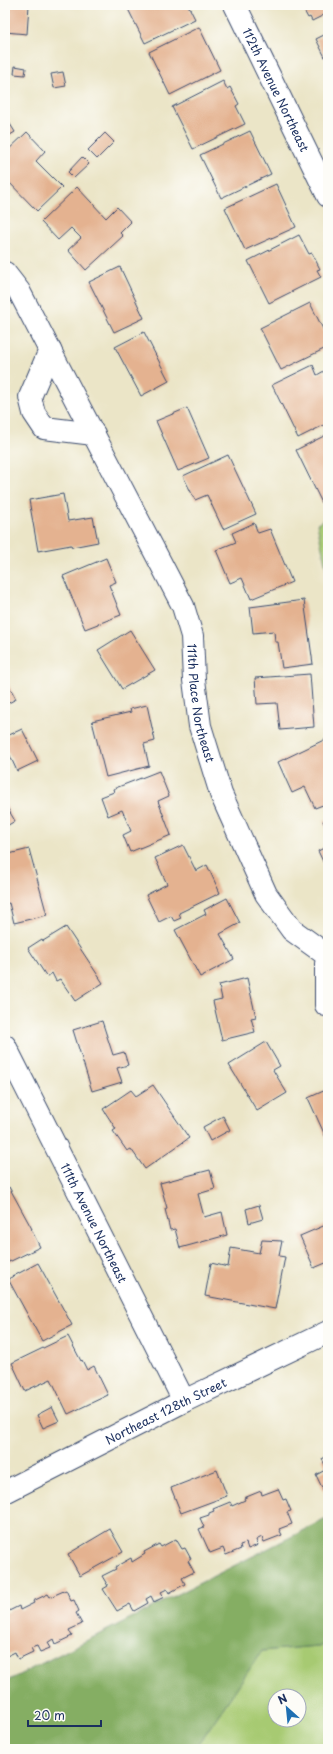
<svg xmlns="http://www.w3.org/2000/svg" width="333" height="1754" viewBox="0 0 333 1754" font-family="'Playpen Sans',sans-serif">
  <style>
    .green { fill: #a7ca72; stroke: #617c68; fill-rule: evenodd }
    .forest { fill: #85ae64; stroke: #506e61 }
    .building { fill: #e4b290 }
    .lines { fill: none; stroke-linecap: round; stroke-linejoin: round }
    .minor-casing { stroke: #3a4a6e; stroke-width: 24 }
    .minor { stroke: #fff; stroke-width: 22 }
    .labels { text-anchor: middle; dominant-baseline: central; stroke-width: 3.5; stroke-linejoin: round; paint-order: stroke }
    .street-label { font-size: 12px; fill: #1b2f5e; stroke: #fdfcf7 }
  </style>
  <rect width="100%" height="100%" fill="#fdfcf7"/>
  <filter id="ink" filterUnits="userSpaceOnUse"><feTurbulence type="fractalNoise" baseFrequency=".025" numOctaves="2"/><feDisplacementMap in="SourceGraphic" scale="8" xChannelSelector="R" yChannelSelector="G"/><feConvolveMatrix kernelMatrix="1 2 1 2 8 2 1 2 1" color-interpolation-filters="sRGB"/></filter>
  <filter id="wash" filterUnits="userSpaceOnUse"><feTurbulence type="fractalNoise" baseFrequency=".012" numOctaves="4" result="noise"/><feDisplacementMap in="SourceGraphic" scale="16" xChannelSelector="R" yChannelSelector="G"/><feGaussianBlur stdDeviation="0.9" result="paint"/><feColorMatrix in="noise" values="0 0 0 0 0 0 0 0 0 0 0 0 0 0 0 0 0 1.4 0 .05"/><feComposite in="paint" operator="in"/></filter>
  <g filter="url(#wash)">
    <rect width="100%" height="100%" fill="#ebe5c7"/>
    <!-- green -->
    <g class="green">
      <path d="M 328,518 L 328,577 L 317,524 Z"/>
      <path d="M 328,1645 L 328,1749 L 195,1749 L 262,1651 ZM 275,1696 L 299,1696 L 299,1720 L 275,1720 Z"/>
    </g>
    <!-- forest -->
    <path class="forest" d="M 328,1518 L 328,1645 L 262,1651 L 195,1749 L 5,1749 L 5,1682 Z"/>
    <g id="blocks">
      <!-- building -->
      <g class="building">
        <path d="M 5,5 L 29,5 L 27,34 L 5,32 Z"/>
        <path d="M 126,5 L 188,5 L 195,19 L 145,43 Z"/>
        <path d="M 301,5 L 328,5 L 328,13 L 312,21 L 310,17 L 308,18 Z"/>
        <path d="M 199,27 L 220,70 L 170,95 L 149,52 Z"/>
        <path d="M 328,33 L 328,63 L 316,39 Z"/>
        <path d="M 15,66 L 26,68 L 25,75 L 14,74 Z"/>
        <path d="M 63,72 L 66,86 L 54,88 L 51,74 Z"/>
        <path d="M 223,81 L 227,89 L 230,87 L 239,104 L 236,106 L 245,124 L 193,149 L 172,107 Z"/>
        <path d="M 5,116 L 15,132 L 5,138 Z"/>
        <path d="M 250,131 L 271,174 L 221,198 L 200,155 Z"/>
        <path d="M 27,132 L 45,151 L 36,161 L 62,187 L 37,211 L 5,178 L 5,153 Z"/>
        <path d="M 105,133 L 114,142 L 97,159 L 88,150 Z"/>
        <path d="M 82,157 L 89,164 L 74,178 L 68,172 Z"/>
        <path d="M 276,184 L 296,227 L 245,250 L 225,208 Z"/>
        <path d="M 77,187 L 106,218 L 117,207 L 131,222 L 120,233 L 123,236 L 86,270 L 68,250 L 81,238 L 71,228 L 58,240 L 41,222 Z"/>
        <path d="M 299,235 L 309,254 L 312,253 L 320,269 L 317,270 L 321,277 L 269,303 L 248,261 Z"/>
        <path d="M 120,267 L 144,318 L 114,332 L 89,282 Z"/>
        <path d="M 310,303 L 328,339 L 328,347 L 281,370 L 260,328 Z"/>
        <path d="M 144,332 L 169,381 L 141,396 L 115,347 Z"/>
        <path d="M 313,365 L 317,375 L 324,371 L 328,380 L 328,423 L 298,438 L 272,385 Z"/>
        <path d="M 187,408 L 209,458 L 178,471 L 156,421 Z"/>
        <path d="M 328,434 L 328,501 L 322,503 L 296,450 Z"/>
        <path d="M 228,455 L 256,514 L 223,529 L 207,495 L 195,500 L 183,476 Z"/>
        <path d="M 63,494 L 68,521 L 93,517 L 98,542 L 72,547 L 71,545 L 38,551 L 29,500 Z"/>
        <path d="M 254,523 L 258,533 L 270,529 L 292,582 L 251,599 L 242,578 L 230,583 L 216,550 L 236,542 L 232,533 Z"/>
        <path d="M 106,558 L 116,582 L 109,585 L 121,615 L 85,629 L 63,576 Z"/>
        <path d="M 304,600 L 313,664 L 282,668 L 278,642 L 275,642 L 274,631 L 253,633 L 250,607 Z"/>
        <path d="M 130,630 L 155,670 L 122,689 L 98,650 Z"/>
        <path d="M 310,674 L 314,727 L 280,730 L 277,703 L 257,704 L 255,678 Z"/>
        <path d="M 5,678 L 16,699 L 5,705 Z"/>
        <path d="M 147,705 L 155,741 L 144,744 L 149,766 L 106,777 L 92,721 L 131,712 L 130,709 Z"/>
        <path d="M 22,729 L 38,761 L 17,771 L 5,745 L 5,737 Z"/>
        <path d="M 328,738 L 328,803 L 315,808 L 305,787 L 292,793 L 278,762 Z"/>
        <path d="M 159,771 L 169,796 L 158,801 L 171,835 L 130,852 L 123,835 L 131,831 L 122,810 L 108,816 L 101,797 L 114,792 L 113,789 Z"/>
        <path d="M 5,804 L 15,821 L 5,827 Z"/>
        <path d="M 328,819 L 328,831 L 323,821 Z"/>
        <path d="M 183,845 L 196,871 L 207,865 L 220,893 L 179,913 L 181,918 L 174,921 L 171,916 L 159,922 L 146,895 L 167,884 L 155,858 Z"/>
        <path d="M 328,846 L 328,872 L 318,851 Z"/>
        <path d="M 29,849 L 47,915 L 14,923 L 9,903 L 5,904 L 5,855 Z"/>
        <path d="M 227,898 L 240,923 L 220,934 L 234,959 L 200,977 L 175,930 L 206,914 L 204,910 Z"/>
        <path d="M 66,927 L 103,983 L 75,1001 L 60,979 L 56,981 L 52,973 L 47,977 L 28,948 L 42,939 L 43,941 Z"/>
        <path d="M 247,978 L 256,1017 L 251,1018 L 255,1032 L 222,1040 L 213,1001 L 222,999 L 219,985 Z"/>
        <path d="M 102,1021 L 113,1055 L 124,1052 L 128,1065 L 117,1068 L 122,1082 L 92,1091 L 73,1030 Z"/>
        <path d="M 266,1042 L 280,1066 L 273,1070 L 287,1093 L 257,1111 L 229,1065 Z"/>
        <path d="M 153,1085 L 189,1138 L 145,1169 L 131,1149 L 127,1151 L 113,1131 L 116,1129 L 103,1109 L 131,1090 L 136,1096 Z"/>
        <path d="M 328,1089 L 328,1142 L 308,1098 Z"/>
        <path d="M 223,1116 L 230,1130 L 210,1141 L 203,1127 Z"/>
        <path d="M 210,1170 L 215,1189 L 198,1194 L 204,1217 L 222,1212 L 227,1235 L 180,1248 L 175,1229 L 170,1230 L 165,1209 L 167,1208 L 160,1183 Z"/>
        <path d="M 9,1187 L 32,1229 L 31,1229 L 40,1247 L 9,1262 L 5,1254 L 5,1189 Z"/>
        <path d="M 259,1205 L 263,1219 L 249,1223 L 246,1209 Z"/>
        <path d="M 328,1224 L 328,1262 L 314,1268 L 300,1236 Z"/>
        <path d="M 262,1240 L 282,1241 L 279,1256 L 285,1257 L 275,1309 L 205,1296 L 211,1263 L 228,1267 L 231,1248 L 259,1253 Z"/>
        <path d="M 38,1263 L 72,1325 L 42,1341 L 8,1279 Z"/>
        <path d="M 68,1336 L 81,1361 L 82,1360 L 87,1370 L 94,1366 L 108,1395 L 68,1414 L 51,1379 L 25,1391 L 12,1363 Z"/>
        <path d="M 52,1407 L 59,1421 L 43,1428 L 37,1415 Z"/>
        <path d="M 328,1450 L 328,1500 L 316,1475 L 327,1469 L 322,1459 L 327,1456 L 325,1452 Z"/>
        <path d="M 217,1470 L 227,1496 L 181,1513 L 171,1488 Z"/>
        <path d="M 278,1489 L 283,1500 L 286,1499 L 291,1511 L 287,1512 L 292,1524 L 279,1529 L 282,1535 L 264,1542 L 262,1537 L 256,1540 L 258,1545 L 248,1549 L 246,1543 L 240,1545 L 241,1549 L 226,1555 L 223,1548 L 210,1553 L 199,1529 L 204,1527 L 200,1518 L 209,1515 L 209,1513 L 214,1511 L 213,1509 L 230,1502 L 232,1506 L 245,1500 L 244,1498 L 261,1491 L 262,1495 Z"/>
        <path d="M 110,1529 L 123,1552 L 80,1576 L 68,1554 Z"/>
        <path d="M 176,1539 L 182,1549 L 185,1548 L 191,1559 L 188,1561 L 194,1572 L 182,1578 L 185,1584 L 169,1593 L 167,1589 L 161,1592 L 164,1597 L 154,1602 L 151,1596 L 146,1599 L 148,1603 L 134,1611 L 130,1604 L 117,1611 L 103,1589 L 108,1586 L 102,1576 L 116,1569 L 115,1567 L 131,1558 L 132,1562 L 145,1554 L 144,1552 L 159,1544 L 161,1547 Z"/>
        <path d="M 66,1590 L 71,1601 L 74,1600 L 79,1611 L 76,1613 L 82,1624 L 69,1630 L 72,1636 L 55,1644 L 53,1639 L 47,1643 L 50,1648 L 40,1652 L 37,1646 L 31,1648 L 33,1652 L 18,1659 L 15,1652 L 5,1657 L 5,1613 L 19,1606 L 20,1610 L 34,1603 L 33,1601 L 48,1594 L 50,1597 Z"/>
      </g>
    </g>
  </g>
  <g filter="url(#ink)">
    <use href="#blocks" fill-opacity="0" stroke="#3a4a6e" stroke-width="1"/>
    <g class="lines">
      <defs>
        <g id="minor">
          <path id="s1" d="M 235,5 L 328,196"/>
          <path id="s2" d="M 5,273 L 19,291 L 183,606 L 192,636 L 194,680 L 200,726 L 221,794 L 266,894 L 292,930 L 328,956"/>
          <path d="M 50,350 L 30,397 L 34,413 L 44,428 L 94,434"/>
          <path d="M 326,1005 L 326,964 L 328,956"/>
          <path id="s3" d="M 5,1046 L 184,1401"/>
          <path id="s4" d="M 5,1492 L 184,1401 L 328,1332"/>
        </g>
      </defs>
      <!-- minor casing -->
      <use href="#minor" class="minor-casing"/>
      <!-- minor -->
      <use href="#minor" class="minor"/>
    </g>
  </g>
  <g class="labels">
    <!-- street labels -->
    <g class="street-label">
      <text stroke="none"><textPath href="#s1" startOffset="94">112th Avenue Northeast</textPath></text>
      <text stroke="none"><textPath href="#s2" startOffset="477">111th Place Northeast</textPath></text>
      <text stroke="none"><textPath href="#s3" startOffset="198">111th Avenue Northeast</textPath></text>
      <text stroke="none"><textPath href="#s4" startOffset="180">Northeast 128th Street</textPath></text>
    </g>
  </g>
  <!-- margin -->
  <rect width="333" height="1754" fill="none" stroke="#fdfcf7" stroke-width="20"/>
  <!-- north arrow -->
  <g transform="translate(287 1708) rotate(333)"><circle r="19" fill="#fdfcf7" stroke="#a3aaba"/>
  <path d="M0-3L7 15L0 10L-7 15Z" fill="#1f6fb2"/>
  <text y="-6" font-size="11" font-weight="bold" text-anchor="middle" fill="#1b2f5e">N</text>
  </g>
  <!-- scale -->
  <path d="M28 1720v6h73v-6" fill="none" stroke="#1b2f5e" stroke-width="2"/>
  <text x="34" y="1720" font-size="12" fill="#1b2f5e" stroke="#fdfcf7" stroke-width="3" paint-order="stroke">20 m</text>
</svg>
